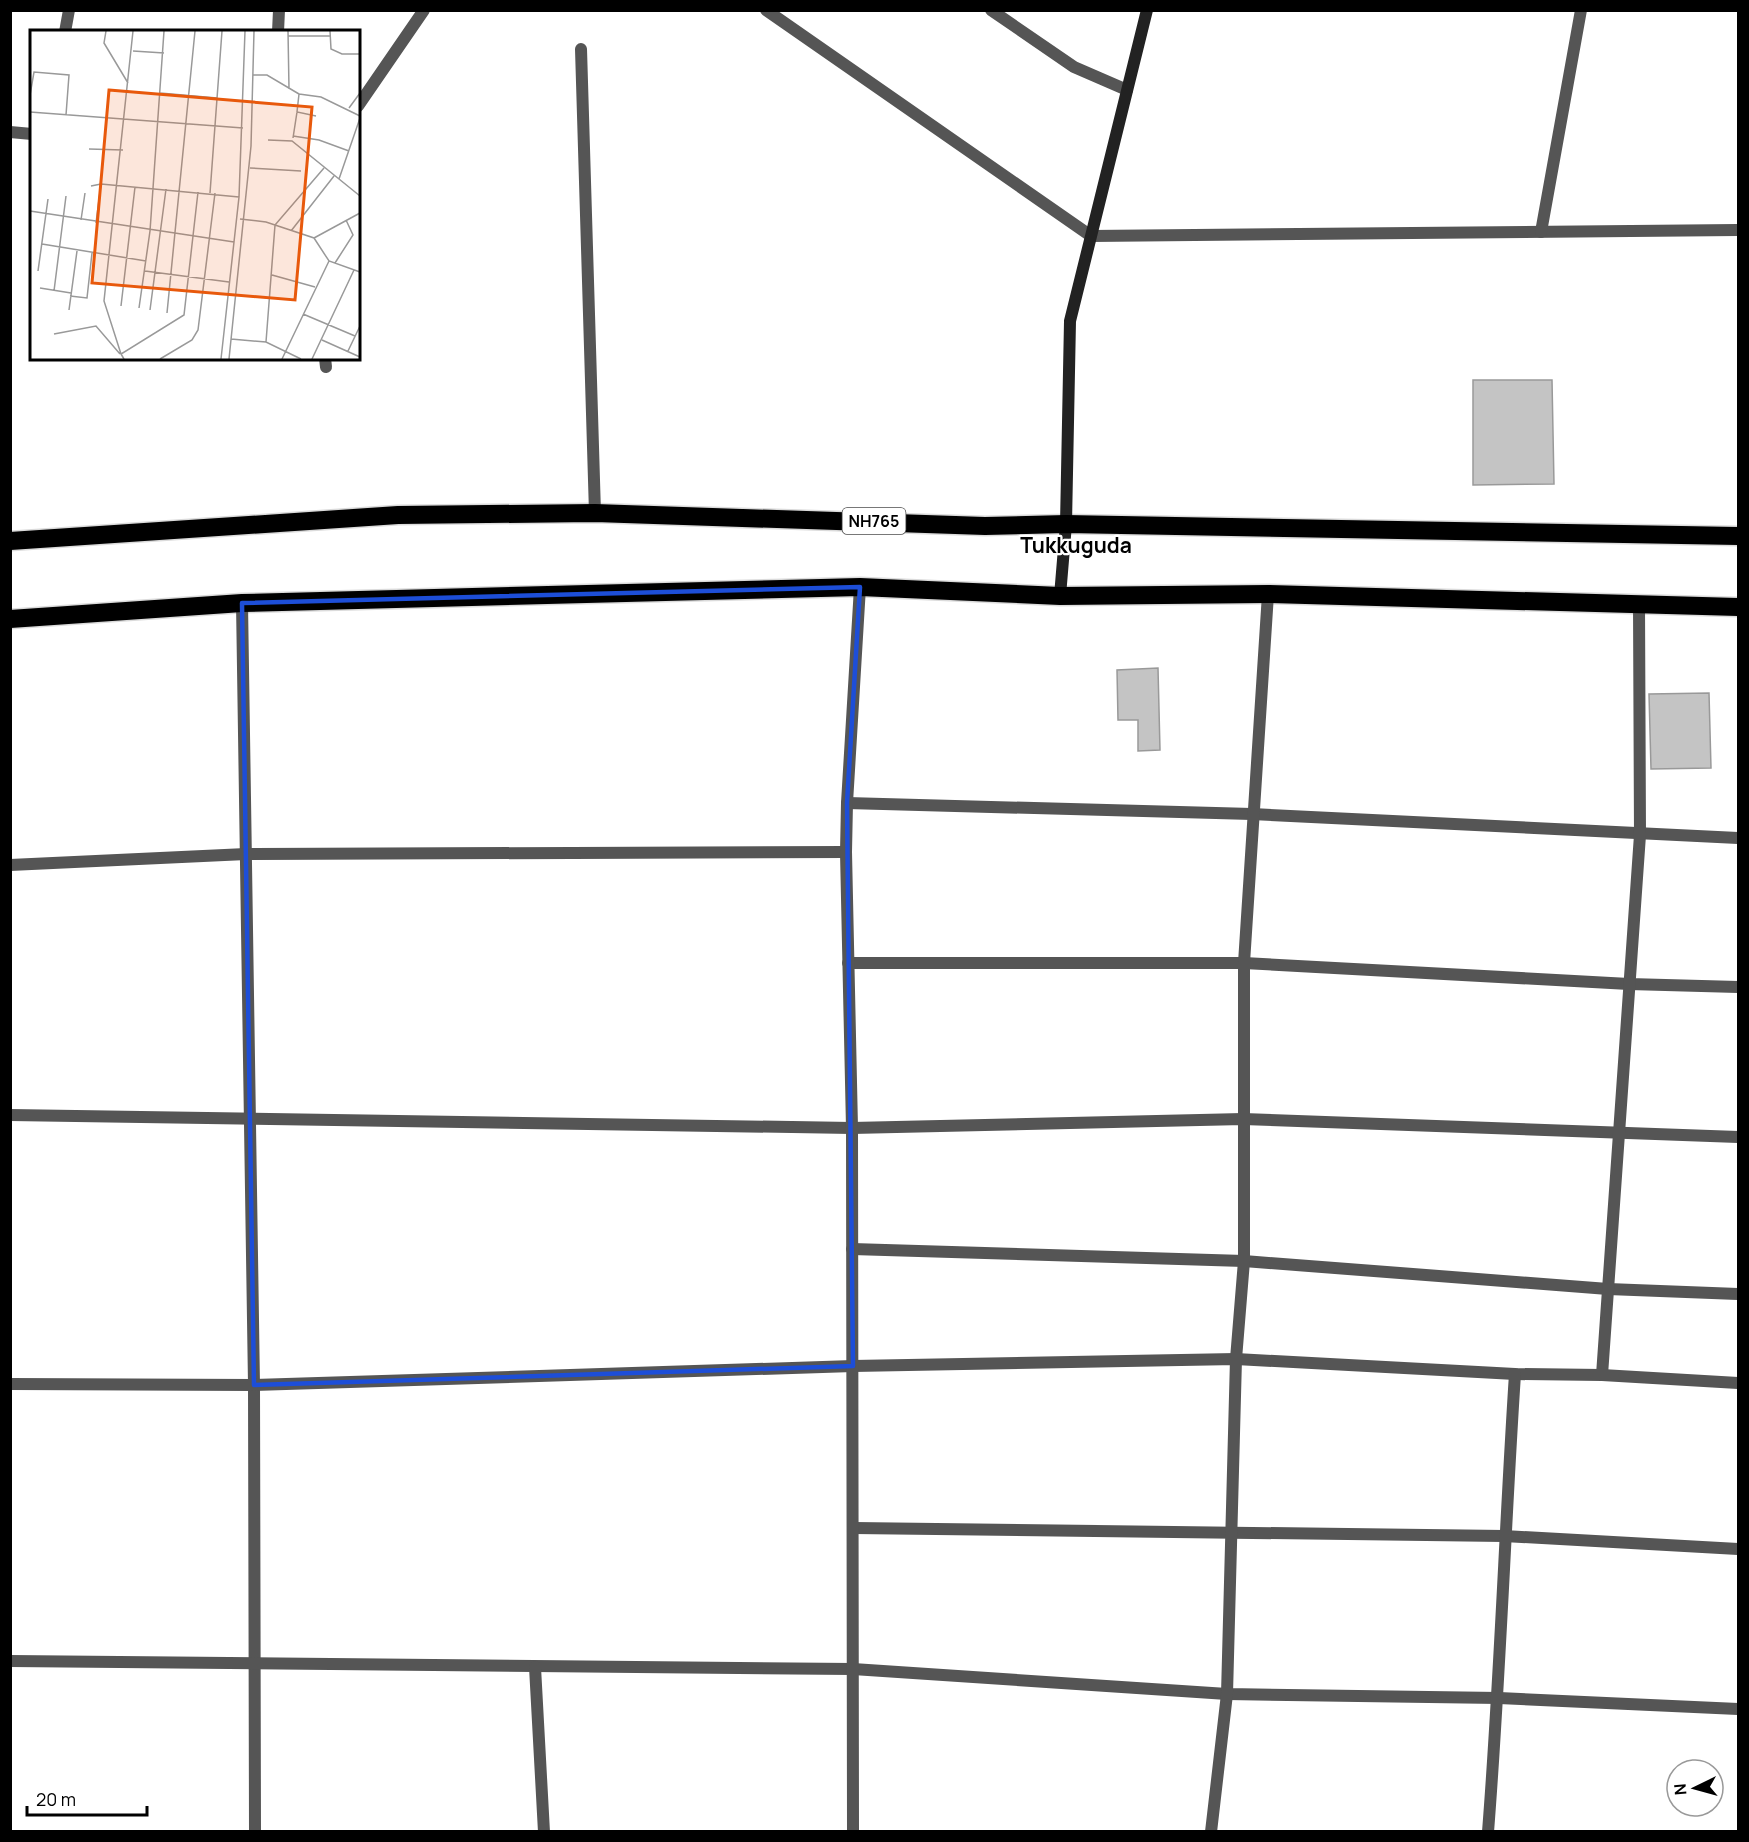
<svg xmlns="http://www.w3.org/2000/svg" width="1749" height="1842" viewBox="0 0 1749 1842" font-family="Manrope,sans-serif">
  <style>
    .building { fill: #c4c4c4; stroke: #999; stroke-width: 1.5 }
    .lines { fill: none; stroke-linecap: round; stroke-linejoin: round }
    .highway-casing { stroke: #dbdbdb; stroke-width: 21 }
    .street { stroke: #555; stroke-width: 12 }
    .secondary { stroke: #222; stroke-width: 12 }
    .highway { stroke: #000; stroke-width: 18 }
    .marked { fill: none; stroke: #1d4ed8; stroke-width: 4.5; stroke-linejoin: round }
    .labels { text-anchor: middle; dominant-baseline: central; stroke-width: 4.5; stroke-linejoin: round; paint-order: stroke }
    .shield { fill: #fff; stroke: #4c4c4c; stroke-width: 1.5 }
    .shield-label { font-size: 16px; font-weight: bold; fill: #000 }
    .quarter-label { font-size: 21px; font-weight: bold; fill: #000; stroke: #fff }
    .inset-road { fill: none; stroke: #999; stroke-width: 1.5 }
    .view { fill: #e8590c; fill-opacity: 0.15; stroke: #e8590c; stroke-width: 3 }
    .inset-edge { fill: none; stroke: #000; stroke-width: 3 }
  </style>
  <rect width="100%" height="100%" fill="#fff"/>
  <!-- building -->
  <g class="building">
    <path d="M 1473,380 L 1552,380 L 1554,484 L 1473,485 Z"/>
    <path d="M 1158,668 L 1160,750 L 1138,751 L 1138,720 L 1118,720 L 1117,670 Z"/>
    <path d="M 1709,693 L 1711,768 L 1651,769 L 1649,694 Z"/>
  </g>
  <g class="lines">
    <defs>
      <g id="highway">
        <path d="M 10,541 L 398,515 L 595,513 L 985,526 L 1066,524 L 1738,536"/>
        <path d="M 10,619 L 242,603 L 860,587 L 1060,596 L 1268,594 L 1738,607"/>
      </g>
    </defs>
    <!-- highway casing -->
    <use href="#highway" class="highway-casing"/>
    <!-- street -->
    <g class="street">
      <path d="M 766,10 L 1091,236 L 1738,230"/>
      <path d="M 991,10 L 1074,67 L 1127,90"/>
      <path d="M 65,32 L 69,10"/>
      <path d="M 278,32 L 279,10"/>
      <path d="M 581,49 L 595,513"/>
      <path d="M 358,106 L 424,10"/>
      <path d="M 10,132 L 32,134"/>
      <path d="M 1541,232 L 1581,10"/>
      <path d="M 325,358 L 326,367"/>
      <path d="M 242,603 L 254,1385 L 255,1832"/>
      <path d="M 847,803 L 1252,814 L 1738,838"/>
      <path d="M 10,865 L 246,854 L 846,852"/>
      <path d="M 848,963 L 1244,963 L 1629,984 L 1738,987"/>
      <path d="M 10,1115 L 852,1128 L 1243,1119 L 1738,1137"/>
      <path d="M 852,1249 L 1244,1261 L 1608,1289 L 1738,1294"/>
      <path d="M 1602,1375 L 1640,835 L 1639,605"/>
      <path d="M 10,1384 L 254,1385 L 853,1366 L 1236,1359 L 1515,1374 L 1602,1375 L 1738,1383"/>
      <path d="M 854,1528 L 1504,1536 L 1738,1549"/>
      <path d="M 10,1661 L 853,1669 L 1227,1694 L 1499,1698 L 1738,1709"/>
      <path d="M 535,1667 L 544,1832"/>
      <path d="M 853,1832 L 852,1128 L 846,852 L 847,803 L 860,587"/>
      <path d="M 1211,1832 L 1227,1694 L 1236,1359 L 1244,1261 L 1244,963 L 1268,594"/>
      <path d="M 1488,1832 C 1500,1679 1505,1526 1515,1374"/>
    </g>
    <!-- secondary -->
    <path class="secondary" d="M 1060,596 L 1066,524 L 1070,321 L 1147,10"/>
    <!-- highway -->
    <use href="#highway" class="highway"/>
  </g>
  <!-- marked area -->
  <path class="marked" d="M 860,587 L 847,803 L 853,1366 L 254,1385 L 242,603 Z"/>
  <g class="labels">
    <!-- shield labels -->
    <rect class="shield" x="842.5" y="508" width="63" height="26" rx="4.5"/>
    <g class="shield-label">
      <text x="874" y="521">NH765</text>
    </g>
    <!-- quarter labels -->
    <g class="quarter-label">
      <text x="1076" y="545">Tukkuguda</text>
    </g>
  </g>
  <!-- overview -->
  <g transform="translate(30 30)">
    <rect width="330" height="330" fill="#fff"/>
    <path class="inset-road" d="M 76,1 L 74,13 L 98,53M 258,1 L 259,59M 300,1 L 301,19 L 312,24 L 330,24M 258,6 L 300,6M 103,21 L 134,23M 223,45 L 237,45 L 269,64 L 267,82 L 286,86M 130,63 L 187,68M 269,64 L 291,67 L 330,86M 0,65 L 4,42 L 39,45 L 36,85M 319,78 L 330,63M 0,82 L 213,98M 263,106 L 289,110 L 319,121M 263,108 L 267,82M 238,110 L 262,111 L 330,166M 59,119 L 93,120M 220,138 L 271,141M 309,149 L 330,88M 61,156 L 71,154 L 209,167M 180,163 L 192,1M 0,181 L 204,212M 210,189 L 236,192 L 284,208 L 299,231 L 330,242M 51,190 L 55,163M 66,193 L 71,154M 261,201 L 304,146M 284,208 L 330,183M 12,214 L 116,231M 305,233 L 323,205 L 316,190M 8,241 L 18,169M 115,241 L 199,252M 242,245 L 285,257M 10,258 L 41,263M 24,261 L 36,166M 40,266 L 57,268 L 62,223M 91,276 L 105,157M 109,278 L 120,201 L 134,1M 39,280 L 47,221M 120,280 L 136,159M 137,283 L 165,1M 273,284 L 325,306M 24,304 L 66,296 L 90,324M 201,309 L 236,312 L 271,329M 292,310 L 330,327M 236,312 L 245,195 L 294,138M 318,321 L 330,296M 91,324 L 74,271 L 103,1M 94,329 L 91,324 L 154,285 L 168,162M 130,329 L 162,310 L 168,300 L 185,163M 191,329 L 209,167 L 215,1M 199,329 L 221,116 L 224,1M 252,329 L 299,231M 282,329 L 324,240"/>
    <path class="view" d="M 79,60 L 282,77 L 265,270 L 62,253 Z"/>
    <rect width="330" height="330" class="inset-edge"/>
  </g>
  <!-- border -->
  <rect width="1749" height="1842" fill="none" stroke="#000000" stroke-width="24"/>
  <!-- north arrow -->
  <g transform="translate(1695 1788) rotate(265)"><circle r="28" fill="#ffffff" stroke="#999999" stroke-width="1.5"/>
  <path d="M0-4.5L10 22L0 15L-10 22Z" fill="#000000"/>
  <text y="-9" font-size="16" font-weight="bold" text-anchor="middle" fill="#000000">N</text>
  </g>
  <!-- scale -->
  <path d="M27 1806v9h120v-9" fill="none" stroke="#000000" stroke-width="3"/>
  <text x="36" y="1806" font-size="18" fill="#000000" stroke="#ffffff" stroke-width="4.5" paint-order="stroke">20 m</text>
</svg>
